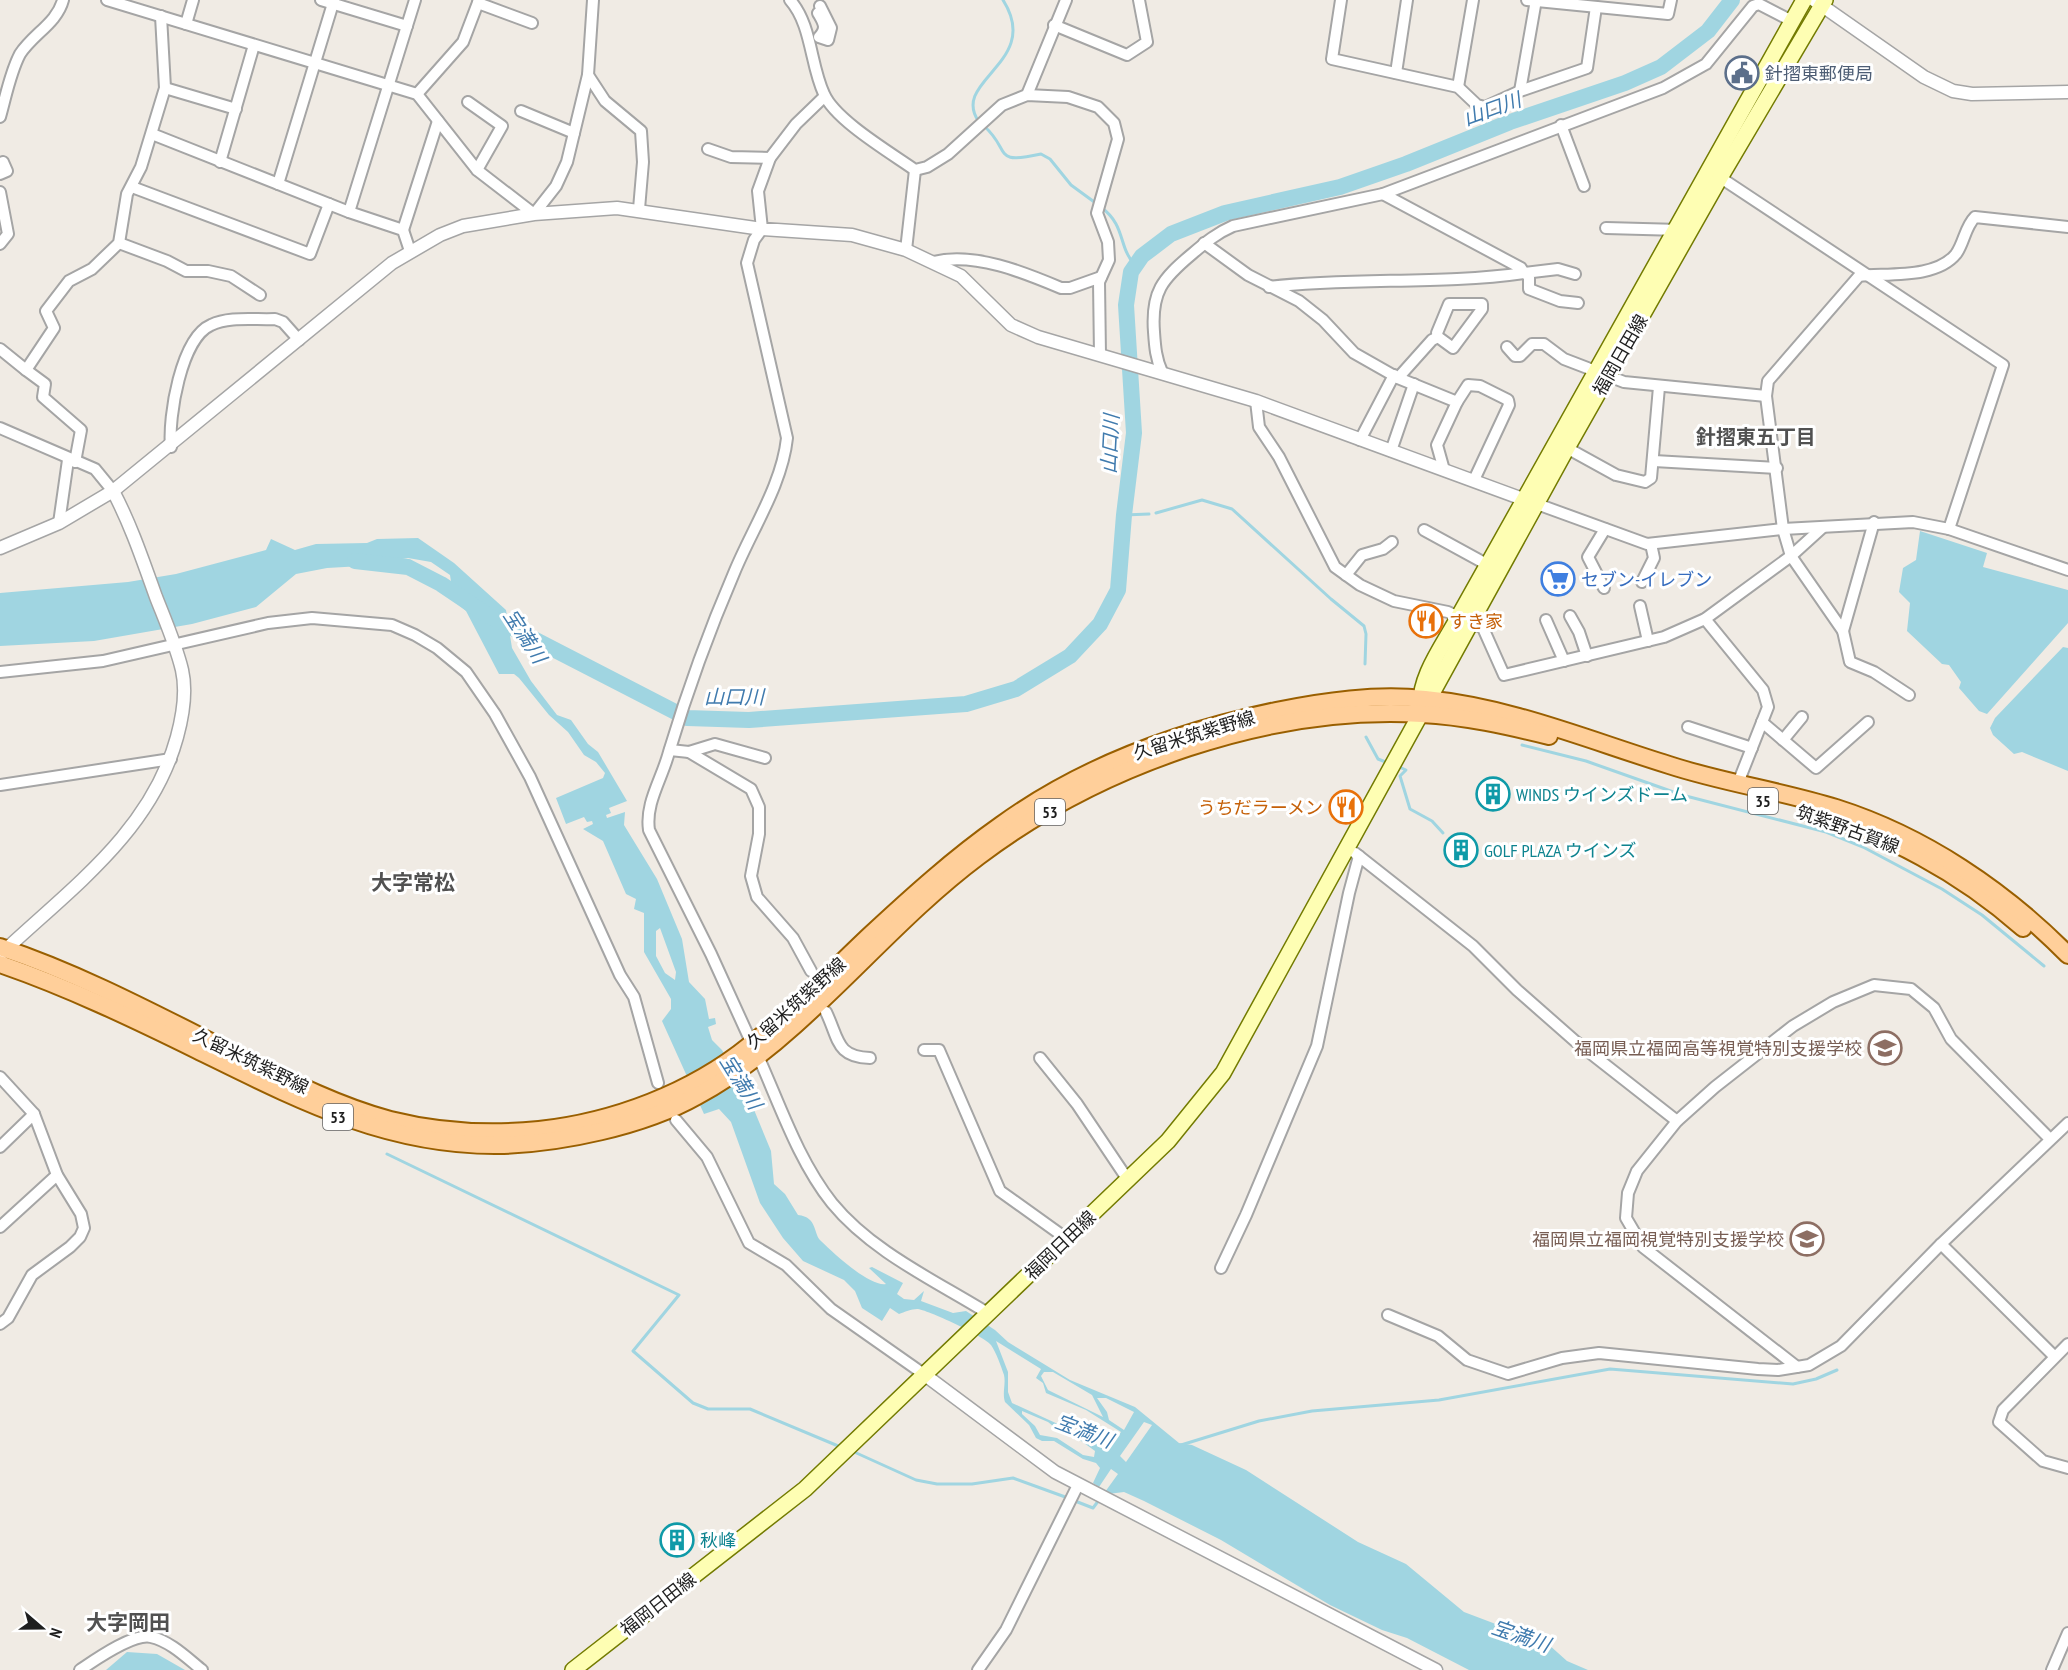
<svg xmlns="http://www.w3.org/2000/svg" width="2068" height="1670" viewBox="0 0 2068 1670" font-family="'PT Sans Narrow','Noto Sans JP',sans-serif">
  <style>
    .water { fill: #a0d5e1; fill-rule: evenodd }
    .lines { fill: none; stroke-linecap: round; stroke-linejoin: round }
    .stream { stroke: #a0d5e1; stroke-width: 3 }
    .river { stroke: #a0d5e1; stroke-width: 16 }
    .minor-casing { stroke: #a5a5a5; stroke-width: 14 }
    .tertiary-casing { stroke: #a5a5a5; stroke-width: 15 }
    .secondary-casing { stroke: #737b00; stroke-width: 18 }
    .primary-casing { stroke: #995f00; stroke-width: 20 }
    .minor { stroke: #fff; stroke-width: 10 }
    .tertiary { stroke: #fff; stroke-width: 12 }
    .secondary { stroke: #fefeb3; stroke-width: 15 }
    .primary { stroke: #ffcf9a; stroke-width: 16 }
    .labels { text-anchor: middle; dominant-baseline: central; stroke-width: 6; stroke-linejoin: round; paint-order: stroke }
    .shield { fill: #fff; stroke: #626262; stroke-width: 1.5 }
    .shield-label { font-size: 16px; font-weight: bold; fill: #1e1e1e }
    .service-label { font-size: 18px; fill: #4e5e75; stroke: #fff; text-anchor: start }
    .street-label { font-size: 18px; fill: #1e1e1e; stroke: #fff }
    .shop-label { font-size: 18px; fill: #366cbe; stroke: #fff; text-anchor: start }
    .food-label { font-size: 18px; fill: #c56008; stroke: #fff; text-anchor: start }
    .culture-label { font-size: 18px; fill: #0d838f; stroke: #fff; text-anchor: start }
    .education-label { font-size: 18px; fill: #785e54; stroke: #fff; text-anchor: end }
    .water-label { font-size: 20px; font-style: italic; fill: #407bae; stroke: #fff }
    .neighbourhood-label { font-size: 20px; font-weight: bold; fill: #515151; stroke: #fff }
    .quarter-label { font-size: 21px; font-weight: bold; fill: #515151; stroke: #fff }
  </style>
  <rect width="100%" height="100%" fill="#f0ebe4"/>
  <!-- water -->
  <g class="water">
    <path d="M 1920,531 L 1987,553 L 1983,567 L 2068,590 L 2068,623 L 1987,714 L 1979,711 L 1959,688 L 1961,682 L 1949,665 L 1942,664 L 1907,631 L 1910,603 L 1899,592 L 1903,568 L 1916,560 Z"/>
    <path d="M 418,538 L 454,563 L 506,610 L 512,648 L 531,681 L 557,715 L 571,720 L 588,744 L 598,752 L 627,801 L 609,808 L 611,813 L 606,815 L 607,818 L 625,812 L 624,825 L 657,879 L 682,939 L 689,982 L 705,999 L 709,1019 L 715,1018 L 716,1024 L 708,1027 L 712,1040 L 722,1050 L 750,1100 L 771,1151 L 774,1184 L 785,1194 L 798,1215 C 818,1217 813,1234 821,1241 C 833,1253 870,1287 886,1284 L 869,1268 L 872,1267 L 903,1283 L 897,1294 L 904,1299 L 914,1300 L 924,1291 L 921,1301 L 953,1313 L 966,1311 L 995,1330 L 1008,1342 L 1070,1380 L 1135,1407 L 1179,1443 L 1192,1445 L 1246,1470 L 1358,1542 L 1406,1564 L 1464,1612 L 1548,1644 L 1567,1661 L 1588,1670 L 1469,1670 L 1407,1638 L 1382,1630 L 1330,1605 L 1221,1540 L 1144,1501 L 1124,1492 L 1108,1494 L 1105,1492 L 1118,1474 L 1111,1469 L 1099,1487 L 1093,1483 L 1100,1468 L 1096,1463 L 1083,1459 L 1054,1441 L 1042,1441 L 1036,1438 L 1029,1425 L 1005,1402 C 1002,1393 1006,1384 1004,1375 C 1001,1366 996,1352 991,1345 C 986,1337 926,1309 917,1309 C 912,1309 904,1312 899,1314 L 890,1308 L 882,1321 L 862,1308 L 855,1291 L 844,1280 L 803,1261 L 783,1238 L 760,1203 L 731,1122 L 719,1109 L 704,1114 L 662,1021 L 671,1009 L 671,999 L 644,952 L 644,913 L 634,909 L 636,899 L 626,894 L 603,841 L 583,829 L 593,824 L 592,821 L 587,822 L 584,817 L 566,824 L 556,798 L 603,778 L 605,773 L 596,762 L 584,755 L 568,732 L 549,715 L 519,678 L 514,674 L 499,674 L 466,611 L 454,601 L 450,575 L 431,562 L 408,558 L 362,566 L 327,568 L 296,574 L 256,607 L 192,624 L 94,641 L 0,646 L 0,593 L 128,582 L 176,574 L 266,550 L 271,539 L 295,550 L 316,544 L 367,543 L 377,539 ZM 660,928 L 676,972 L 675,980 L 665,973 L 656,956 L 656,931 ZM 996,1341 L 1041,1369 L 1036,1378 L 1043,1383 L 1046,1393 L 1086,1410 L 1121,1432 L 1110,1448 L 1012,1403 L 1008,1392 L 1008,1372 ZM 1044,1372 L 1053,1372 L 1092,1395 L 1103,1417 L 1048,1390 L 1041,1376 ZM 1097,1398 L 1106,1398 L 1134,1412 L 1124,1430 L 1109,1420 L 1107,1412 ZM 1022,1411 L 1048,1422 L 1058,1430 L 1073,1435 L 1095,1451 L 1094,1457 L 1083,1455 L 1057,1438 L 1040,1435 L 1035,1426 L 1022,1414 ZM 1144,1422 L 1152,1425 L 1126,1462 L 1120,1456 Z"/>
    <path d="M 2063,647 L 2068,648 L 2068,771 L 2022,752 L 2014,754 L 1993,735 L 1990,728 L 1995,718 Z"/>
    <path d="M 127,1652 L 157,1654 L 185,1670 L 106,1670 Z"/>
  </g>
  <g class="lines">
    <!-- stream -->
    <g class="stream">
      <path d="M 979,122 C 949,80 1043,63 1003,0"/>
      <path d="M 984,126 C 1012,151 991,165 1041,154 L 1050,159 L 1071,185 L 1097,204"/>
      <path d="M 1102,208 C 1126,226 1118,247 1135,265"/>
      <path d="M 1156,513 L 1202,500 L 1232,509 L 1331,599 L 1364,626 L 1366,634 L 1365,664"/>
      <path d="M 1124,515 L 1149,514"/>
      <path d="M 1366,737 L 1378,759 L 1388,763"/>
      <path d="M 1522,745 L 1586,761 L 1682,795 L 1826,832 L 1863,847 L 1942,889 L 1982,915 L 2044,966"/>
      <path d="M 1397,766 L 1406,770 L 1400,776 L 1410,809 L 1432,821 L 1443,833"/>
      <path d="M 387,1154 L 679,1295 L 633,1351 L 693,1403 L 708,1409 L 750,1409 L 843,1448"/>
      <path d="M 1181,1445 L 1259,1421 L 1312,1411 L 1439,1400 L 1610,1369 L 1793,1384 L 1816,1379 L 1837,1370"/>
      <path d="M 852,1451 L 916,1480 L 937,1484 L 972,1484 L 1013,1478 L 1068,1498"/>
      <path d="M 1075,1501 L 1093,1508 L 1099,1500"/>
    </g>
    <!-- river -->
    <path class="river" d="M 355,561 L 408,567 L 441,584 L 487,615 L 687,718 L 749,720 L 966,704 L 1016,689 L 1070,656 L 1100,624 L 1118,590 L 1124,515 L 1134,433 L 1126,305 L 1131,272 L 1142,256 L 1171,234 L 1225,213 L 1340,187 L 1406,164 L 1510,122 L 1625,83 L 1661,67 L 1708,31 L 1732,0"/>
    <defs>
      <g id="minor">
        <path d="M 107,0 L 417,94 L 477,170 L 534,214 L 556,186 L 567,162 L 588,75 L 593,0"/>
        <path d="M 321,0 L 407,26"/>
        <path d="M 790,0 C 812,25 810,64 824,94 C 835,120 891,153 915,170 L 927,167 L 948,154 L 1002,105 L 1027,95 L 1068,97 L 1098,107 L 1114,123 L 1118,139 L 1097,213 L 1108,242 L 1109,260 L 1099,282 L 1100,355"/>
        <path d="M 1341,0 L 1332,59 L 1458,87 L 1477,105 L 1485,107 L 1520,91 L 1587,68 L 1596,7"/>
        <path d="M 1527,0 L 1668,14 L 1671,0"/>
        <path d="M 478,3 L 532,23"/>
        <path d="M 818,13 C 823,22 828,28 819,37 L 828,40 L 831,28 L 820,6"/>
        <path d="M 186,24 L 193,0"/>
        <path d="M 1054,25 L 1127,55 L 1147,42 L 1139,0"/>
        <path d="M 1396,73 L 1407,0"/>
        <path d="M 588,75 L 605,101 L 641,131 L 643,162 L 639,209"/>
        <path d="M 1458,87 L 1473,0"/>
        <path d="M 165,88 L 236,109"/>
        <path d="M 1520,91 L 1536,0"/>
        <path d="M 417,94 L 463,42 L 479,0"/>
        <path d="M 1027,95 L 1066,0"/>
        <path d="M 468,102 L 502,126 L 477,170"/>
        <path d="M 521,111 L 574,133"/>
        <path d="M 0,117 C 6,96 10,73 20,54 C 33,34 57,23 63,0"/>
        <path d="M 1561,125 L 1584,186"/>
        <path d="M 152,134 L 349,212 L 403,230 L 410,251"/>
        <path d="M 708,149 L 731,157 L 770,158"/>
        <path d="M 220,162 L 254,45"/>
        <path d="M 0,164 L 3,162 L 7,171 L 0,174"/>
        <path d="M 1715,174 L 2003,365 L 1949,529"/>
        <path d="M 278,184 L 334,0"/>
        <path d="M 132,187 L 310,254 L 329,204"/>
        <path d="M 0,192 L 8,234 L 0,244"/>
        <path d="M 349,212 L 415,0"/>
        <path d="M 1606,228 L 1680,230"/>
        <path d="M 403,230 L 438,121"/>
        <path d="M 119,243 L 167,261 L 186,271 L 208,271 L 231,276 L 260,295"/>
        <path d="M 1204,243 L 1248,275 L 1299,301 L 1323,320 L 1354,353 L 1398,378 L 1457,402 L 1437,445 L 1444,470"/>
        <path d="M 906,250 L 915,170"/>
        <path d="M 933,262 C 975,252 1023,272 1061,288 L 1070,288 L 1101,277"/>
        <path d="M 1575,274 L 1558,269 L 1524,273 L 1529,276 L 1529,289 L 1560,301 L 1578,303"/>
        <path d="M 1269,287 C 1354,277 1440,285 1524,273 L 1521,268 L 1383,194"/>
        <path d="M 1449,304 L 1482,304 L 1482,309 L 1453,348 L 1438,337 L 1437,333 Z"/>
        <path d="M 1507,347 L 1515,356 L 1520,356 L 1532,344 L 1544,344 L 1564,359 L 1624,382 L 1766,396"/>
        <path d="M 0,349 L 26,370 L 54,328 L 46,311 L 69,281 L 92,269 L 119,243 L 127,194 L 141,167 L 165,88 L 161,16"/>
        <path d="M 26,370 L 45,384 L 43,397 L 81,430 L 75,462"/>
        <path d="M 1162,372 C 1156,359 1155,347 1154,332 C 1151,292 1162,279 1192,254 C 1206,242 1217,233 1233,226 L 1383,194 L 1663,88 L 1706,64 L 1753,6 L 1759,4 L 1792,21"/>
        <path d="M 1398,378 L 1432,340 L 1438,337"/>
        <path d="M 1256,401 L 1259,427 L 1279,457 L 1335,567 L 1360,585 L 1394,601 L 1448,612 L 1483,628 L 1504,675 L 1664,637 L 1705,619 L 1791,556 L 1823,527"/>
        <path d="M 1457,402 L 1468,385 L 1480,386 L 1508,400 L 1509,405 L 1474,480"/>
        <path d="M 0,428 L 95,469 L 113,491"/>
        <path d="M 1360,440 L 1394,375"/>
        <path d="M 171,447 C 168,417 181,338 211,325 C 229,316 255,320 275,319 L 283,322 L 299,340"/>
        <path d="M 1567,448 L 1616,475 L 1645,482 L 1651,478 L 1659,387"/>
        <path d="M 1391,451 L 1414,384"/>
        <path d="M 1654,461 L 1777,468"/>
        <path d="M 1537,504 L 1647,544 L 1783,529 L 1913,522 L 1949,529 L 2068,570"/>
        <path d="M 59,523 L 68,460"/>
        <path d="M 1424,530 L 1488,565"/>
        <path d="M 1346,575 L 1362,555 L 1383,549 L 1392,542"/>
        <path d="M 1642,582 L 1654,558 L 1651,544"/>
        <path d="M 1604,588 L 1588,557 L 1605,529"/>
        <path d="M 1640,606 L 1648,641"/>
        <path d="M 1570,616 L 1579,632 L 1587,656"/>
        <path d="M 1705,619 L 1763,690 L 1768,707 L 1738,783"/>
        <path d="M 1546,620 L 1564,661"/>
        <path d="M 1843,631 L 1874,522"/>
        <path d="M 0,672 L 103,661 L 268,623 L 312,618 L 392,625 L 415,635 L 437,648 L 466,672 L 495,714 L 530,777 L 620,975 L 634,997 L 658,1083"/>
        <path d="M 1909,695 L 1874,672 L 1850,662 L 1843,631 L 1791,556 L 1783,529 L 1766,396 L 1768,381 L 1859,276 C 1887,273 1936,279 1956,254 C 1964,243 1965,227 1975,217 L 2068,227"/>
        <path d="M 1762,722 L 1816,768 L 1868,722"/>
        <path d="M 1688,727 L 1752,748"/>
        <path d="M 1783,740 L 1802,717"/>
        <path d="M 670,750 L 689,752 L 715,744 L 765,758"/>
        <path d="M 689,752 L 751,789 L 759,807 L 759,834 L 751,876 L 757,897 L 793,938 L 811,971"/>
        <path d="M 0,785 L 171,759"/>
        <path d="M 1355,853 L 1473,946 L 1517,990 L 1575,1041 L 1677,1121"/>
        <path d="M 826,1012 C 839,1039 836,1057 870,1058"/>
        <path d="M 752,1044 L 711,954 L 649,830 C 645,803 662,779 669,752 C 687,692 709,631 734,573 C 752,529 782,485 787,438 L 747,263 L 754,240 L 762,229 L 758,191 L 770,158 L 796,124 L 824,97"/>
        <path d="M 924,1050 L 939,1050 L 1000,1191 L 1067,1239"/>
        <path d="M 758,1056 C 780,1105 798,1160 832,1203 C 872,1252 936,1281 989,1314"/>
        <path d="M 1040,1058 L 1077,1104 L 1128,1180"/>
        <path d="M 0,1077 L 34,1114 L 57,1175 L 81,1214 L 84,1228 L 80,1237 L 70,1247 L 32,1275 L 8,1318 L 0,1324"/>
        <path d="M 676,1120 L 707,1157 L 749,1243 L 786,1265 L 831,1309 L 925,1375"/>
        <path d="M 0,1147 L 34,1114"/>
        <path d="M 0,1227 L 57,1175"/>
        <path d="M 1941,1244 L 2054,1356"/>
        <path d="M 1221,1268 L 1246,1215 L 1317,1046 L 1349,893 L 1359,856"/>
        <path d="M 1388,1315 L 1438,1336 L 1467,1360 L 1508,1374 L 1562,1358 L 1599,1353 L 1758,1369 L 1778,1370 L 1809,1365 L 1841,1346 L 1941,1244 L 2068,1123"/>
        <path d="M 2068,1344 L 2003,1410 L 1999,1422 L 2043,1461 L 2068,1468"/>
        <path d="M 1797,1367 L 1643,1247 L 1626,1218 L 1628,1193 L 1637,1171 L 1677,1121 L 1715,1087 L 1793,1026 L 1833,1002 L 1874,985 L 1911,989 L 1934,1008 L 1951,1039 L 2050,1139"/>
        <path d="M 80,1670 C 95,1660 133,1633 151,1637 C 170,1641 187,1658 202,1670"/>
        <path d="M 978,1670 L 1006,1630 L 1078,1485"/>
        <path d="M 2052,1670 L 2068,1633"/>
      </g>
      <g id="tertiary">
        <path d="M 1814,0 L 1924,77 L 1953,91 L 1972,94 L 2068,92"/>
        <path d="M 0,548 L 59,523 L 113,491 L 392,263 L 440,235 L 463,226 L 534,214 L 617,208 L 762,229 L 852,235 L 906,250 L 961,276 L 1011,325 L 1038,337 L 1256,401 L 1531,502"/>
        <path d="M 2,953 C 71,888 151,832 177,737 C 183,715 187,692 182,670 C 176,645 165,620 156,597 C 143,561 131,525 113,491"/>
        <path d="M 925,1375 L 1055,1472 L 1436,1670"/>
      </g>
      <g id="secondary">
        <path d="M 1421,708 C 1418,677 1445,643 1459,616 L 1804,0"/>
        <path d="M 573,1670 L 805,1489 L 1168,1141 L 1223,1073 L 1567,448 L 1721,176 L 1825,0"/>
      </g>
      <g id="primary">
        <path d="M 1807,812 C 1885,831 1962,874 2023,928"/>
        <path d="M 0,947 C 84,975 163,1018 241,1057 C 289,1081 338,1106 390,1120 C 438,1132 489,1135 539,1130 C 613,1122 691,1093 750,1045 C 792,1012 830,973 869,936 C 911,897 954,858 1001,825 C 1081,767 1180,731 1276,711 C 1325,701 1375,694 1425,699 C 1510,707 1588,740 1669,765 C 1724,783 1782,791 1836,808 C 1924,836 2004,890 2068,955"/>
        <path d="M 0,964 C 67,987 134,1019 197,1050 C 295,1098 385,1146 498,1145 C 559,1144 644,1126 697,1096 C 732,1077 765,1052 795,1025 C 857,970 912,906 979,856 C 1100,765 1269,705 1422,714 C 1464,716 1508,726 1549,736"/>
      </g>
    </defs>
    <!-- minor casing -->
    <use href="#minor" class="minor-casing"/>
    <!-- tertiary casing -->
    <use href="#tertiary" class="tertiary-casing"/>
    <!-- secondary casing -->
    <use href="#secondary" class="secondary-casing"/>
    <!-- primary casing -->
    <use href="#primary" class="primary-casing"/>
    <!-- minor -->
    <use href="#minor" class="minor"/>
    <!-- tertiary -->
    <use href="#tertiary" class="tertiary"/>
    <!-- secondary -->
    <use href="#secondary" class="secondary"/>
    <!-- primary -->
    <use href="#primary" class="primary"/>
  </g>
  <!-- icons -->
  <defs>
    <symbol id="civic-ring" viewBox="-11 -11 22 22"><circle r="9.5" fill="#fff" stroke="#5c6f8a" stroke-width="1.5"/><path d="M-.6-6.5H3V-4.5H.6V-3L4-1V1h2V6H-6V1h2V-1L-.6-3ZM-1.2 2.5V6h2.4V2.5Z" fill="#5c6f8a"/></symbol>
    <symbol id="supermarket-ring" viewBox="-11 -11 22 22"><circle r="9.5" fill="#fff" stroke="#3f7fe0" stroke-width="1.5"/><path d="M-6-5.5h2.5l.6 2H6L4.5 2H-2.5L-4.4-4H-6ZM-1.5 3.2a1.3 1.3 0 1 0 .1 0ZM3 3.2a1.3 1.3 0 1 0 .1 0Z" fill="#3f7fe0"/></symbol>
    <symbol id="restaurant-ring" viewBox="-11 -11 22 22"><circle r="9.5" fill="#fff" stroke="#e8710a" stroke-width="1.5"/><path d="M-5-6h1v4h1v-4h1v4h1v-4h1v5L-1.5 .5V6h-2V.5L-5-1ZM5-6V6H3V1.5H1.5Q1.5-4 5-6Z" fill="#e8710a"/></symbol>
    <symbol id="building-ring" viewBox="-11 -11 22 22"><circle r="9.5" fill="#fff" stroke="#0f9aa8" stroke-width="1.5"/><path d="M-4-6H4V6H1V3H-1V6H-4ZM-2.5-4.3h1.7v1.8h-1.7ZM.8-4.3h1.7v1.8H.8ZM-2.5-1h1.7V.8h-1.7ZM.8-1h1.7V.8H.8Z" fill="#0f9aa8"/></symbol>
    <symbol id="school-ring" viewBox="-11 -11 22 22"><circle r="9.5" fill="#fff" stroke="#8d6e63" stroke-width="1.5"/><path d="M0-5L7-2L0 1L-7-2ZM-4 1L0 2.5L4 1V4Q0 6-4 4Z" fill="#8d6e63"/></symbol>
  </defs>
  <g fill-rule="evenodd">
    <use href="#civic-ring" x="1723" y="54" width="38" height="38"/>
    <use href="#supermarket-ring" x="1539" y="560" width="38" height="38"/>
    <use href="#restaurant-ring" x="1407" y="602" width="38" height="38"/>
    <use href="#building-ring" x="1474" y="775" width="38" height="38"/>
    <use href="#restaurant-ring" x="1327" y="788" width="38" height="38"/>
    <use href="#building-ring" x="1442" y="831" width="38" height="38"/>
    <use href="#school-ring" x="1866" y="1029" width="38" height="38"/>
    <use href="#school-ring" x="1788" y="1220" width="38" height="38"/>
    <use href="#building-ring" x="658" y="1521" width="38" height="38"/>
  </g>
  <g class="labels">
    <!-- shield labels -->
    <g class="shield">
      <rect x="1748" y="788" width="30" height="26" rx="4.5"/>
      <rect x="1035" y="799" width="30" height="26" rx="4.5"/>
      <rect x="323" y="1104" width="30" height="26" rx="4.5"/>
    </g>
    <g class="shield-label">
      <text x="1763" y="801">35</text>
      <text x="1050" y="812">53</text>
      <text x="338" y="1117">53</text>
    </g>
    <!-- service labels -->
    <g class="service-label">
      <text x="1765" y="73">針摺東郵便局</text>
    </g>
    <!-- street labels -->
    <g class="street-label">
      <text transform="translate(1620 355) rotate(-60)">福岡日田線</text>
      <text transform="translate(1194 735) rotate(-17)">久留米筑紫野線</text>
      <text transform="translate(1848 829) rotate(20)">筑紫野古賀線</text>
      <text transform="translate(796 1003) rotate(-42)">久留米筑紫野線</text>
      <text transform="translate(251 1061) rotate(26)">久留米筑紫野線</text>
      <text transform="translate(1060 1245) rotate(-44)">福岡日田線</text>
      <text transform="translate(658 1604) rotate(-38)">福岡日田線</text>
    </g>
    <!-- shop labels -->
    <g class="shop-label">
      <text x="1581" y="579">セブン-イレブン</text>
    </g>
    <!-- food labels -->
    <g class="food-label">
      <text x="1449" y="621">すき家</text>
      <text x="1323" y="807" text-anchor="end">うちだラーメン</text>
    </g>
    <!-- culture labels -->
    <g class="culture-label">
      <text x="1516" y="794">WINDS ウインズドーム</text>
      <text x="1484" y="850">GOLF PLAZA ウインズ</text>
      <text x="700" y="1540">秋峰</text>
    </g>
    <!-- education labels -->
    <g class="education-label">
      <text x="1862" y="1048">福岡県立福岡高等視覚特別支援学校</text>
      <text x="1784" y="1239">福岡県立福岡視覚特別支援学校</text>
    </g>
    <!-- water labels -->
    <g class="water-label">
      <text transform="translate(1492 109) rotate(-20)">山口川</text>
      <text transform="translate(1110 444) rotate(-87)">山口川</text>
      <text transform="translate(525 636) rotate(57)">宝満川</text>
      <text x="734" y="697">山口川</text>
      <text transform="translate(741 1082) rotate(58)">宝満川</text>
      <text transform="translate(1084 1431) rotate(21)">宝満川</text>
      <text transform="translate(1521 1636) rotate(19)">宝満川</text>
    </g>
    <!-- neighbourhood labels -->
    <g class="neighbourhood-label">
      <text x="1756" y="437">針摺東五丁目</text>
    </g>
    <!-- quarter labels -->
    <g class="quarter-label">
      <text x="413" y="882">大字常松</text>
      <text x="128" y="1622">大字岡田</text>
    </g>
  </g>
  <!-- north arrow -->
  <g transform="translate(42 1628) rotate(110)" stroke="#ffffff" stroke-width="4.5" paint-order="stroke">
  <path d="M0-4.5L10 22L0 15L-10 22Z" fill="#1e1e1e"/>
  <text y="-9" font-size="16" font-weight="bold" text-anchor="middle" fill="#1e1e1e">N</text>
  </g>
</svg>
